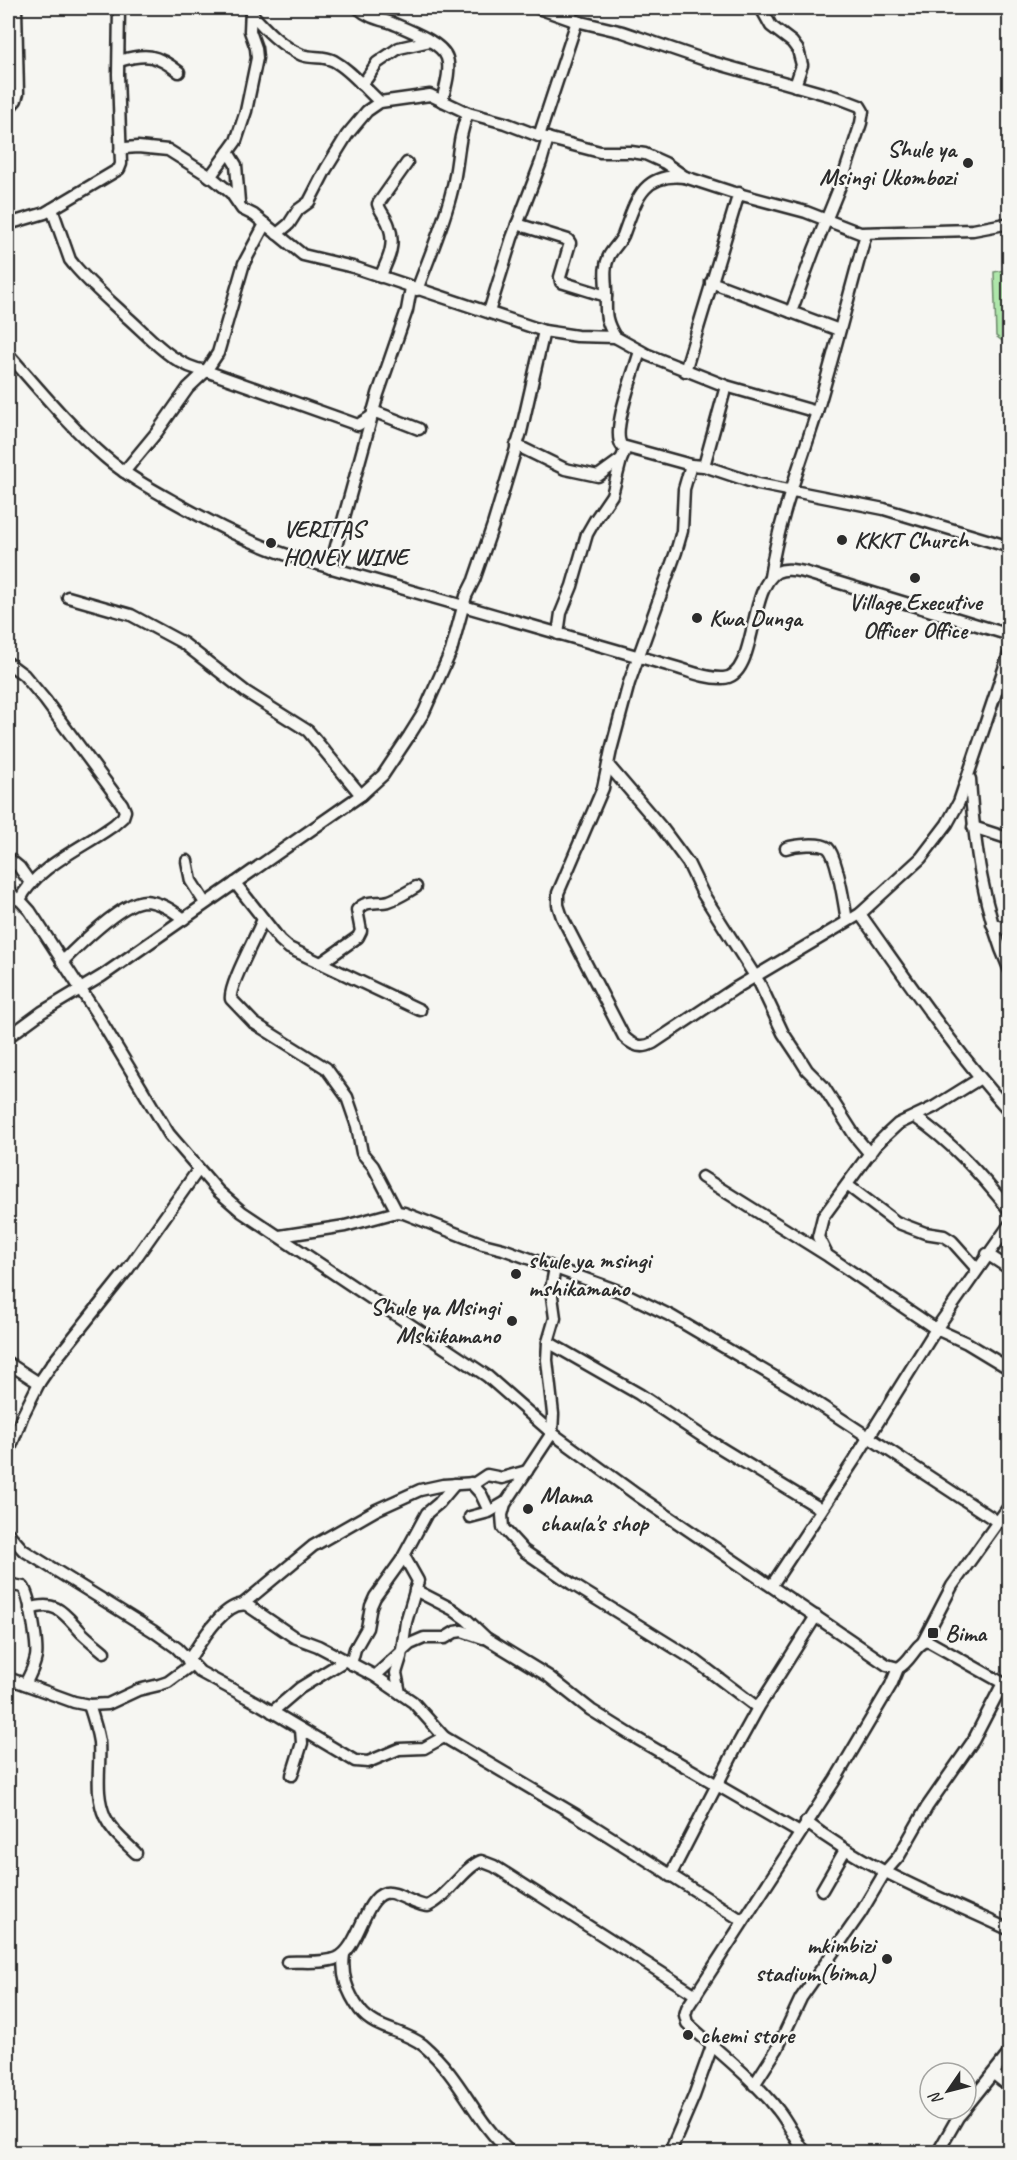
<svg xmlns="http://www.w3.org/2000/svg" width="1017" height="2160" viewBox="0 0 1017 2160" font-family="Caveat,sans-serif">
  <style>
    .green { fill: #aee6aa; stroke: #6c886a; stroke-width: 1.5 }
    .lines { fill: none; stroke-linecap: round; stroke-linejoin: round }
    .street-casing { stroke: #2b2b2b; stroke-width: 15 }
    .street { stroke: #f6f6f2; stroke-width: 10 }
    .poi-dot { fill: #2b2b2b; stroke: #f6f6f2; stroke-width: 2 }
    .labels { text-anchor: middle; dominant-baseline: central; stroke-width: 5; stroke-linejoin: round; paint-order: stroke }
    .poi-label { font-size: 24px; font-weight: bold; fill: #2b2b2b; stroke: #f6f6f2; text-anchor: start }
  </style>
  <rect width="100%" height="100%" fill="#f6f6f2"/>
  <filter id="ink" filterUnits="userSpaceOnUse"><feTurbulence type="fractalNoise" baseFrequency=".0167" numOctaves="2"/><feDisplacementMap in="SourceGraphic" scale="12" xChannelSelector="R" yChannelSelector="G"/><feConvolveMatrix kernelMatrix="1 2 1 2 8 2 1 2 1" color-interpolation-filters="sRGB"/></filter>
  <g filter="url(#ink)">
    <!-- green -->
    <path class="green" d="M 1009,269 L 1010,269 L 1009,346 L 996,336 L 994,272 Z"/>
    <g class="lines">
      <defs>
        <g id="street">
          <path d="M 358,8 C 368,17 379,19 392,23 C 406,29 442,42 447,58 C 451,71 445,88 442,101"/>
          <path d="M 538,8 L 572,20 L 623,32 L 708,61 L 839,98 L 860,106 L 863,111 L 861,123 L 842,181 L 814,250 L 791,312"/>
          <path d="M 570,8 L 572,20"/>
          <path d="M 761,8 L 771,26 L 792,42 L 798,50 L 802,65 L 795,86"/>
          <path d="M 251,13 C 265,29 282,47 302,55 C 313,59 324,55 334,61 C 352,71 364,88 380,102"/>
          <path d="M 119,61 C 146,53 156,54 179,72"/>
          <path d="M 361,84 L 367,78 L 377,63 L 399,48 L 430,41"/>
          <path d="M 8,109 L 16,100 L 18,93 L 16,8"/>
          <path d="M 539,136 L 577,21"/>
          <path d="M 120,151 L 125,148 L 138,147 L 168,150 L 214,179 L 231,193 L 242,209 L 254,215 L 303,255 L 353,267 L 544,331 L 577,336 L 615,337 L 648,355 L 726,386 L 817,412"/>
          <path d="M 228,152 L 236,165 L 239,202"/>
          <path d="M 210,177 L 236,141 L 246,111 L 257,58 L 256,48 L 250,31 L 251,8"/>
          <path d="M 52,209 L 70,260 L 74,265 C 90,284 109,300 127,317 C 151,338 173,366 206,371 L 358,425 L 372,416"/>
          <path d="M 8,224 L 45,213 L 119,169 L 121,164 L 118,74 L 119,8"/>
          <path d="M 517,224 L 568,240 L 570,243 L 560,277 L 561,282 L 606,296"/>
          <path d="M 277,234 L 289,224 L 298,210 L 309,202 L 326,169 L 347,135 L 367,111 L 380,102 L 430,95 L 468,113 L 505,123 L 539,136 L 600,152 L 631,152 L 645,154 L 665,163 L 685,177 L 731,192 L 806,212 L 860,233 L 973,230 L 1010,223"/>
          <path d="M 380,277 C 388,260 396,245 389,226 C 387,218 380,212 378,204 L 407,163"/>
          <path d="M 711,282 L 839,330"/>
          <path d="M 417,290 C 429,257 444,224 452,190 C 459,163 457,139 468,113"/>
          <path d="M 489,312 L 512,238 L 541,162 L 548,138"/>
          <path d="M 615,337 C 604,318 606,313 606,292 C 606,279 603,269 609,256 C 613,248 622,241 624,233 C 636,200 643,172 685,177"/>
          <path d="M 640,351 C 635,370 610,432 622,446 L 691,465 L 704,466 L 758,484 L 884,509 L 1010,547"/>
          <path d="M 8,354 C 39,389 69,426 105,457 C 127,476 153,490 178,504 C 214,524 250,543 290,556 L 678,668 C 691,672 708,679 723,678 C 757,678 748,588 777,572 C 785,568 794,570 804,572 L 1010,635"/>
          <path d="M 685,371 L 739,193"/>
          <path d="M 373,411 L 419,429"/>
          <path d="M 516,445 L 565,469 L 598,476 L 620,460"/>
          <path d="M 691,465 L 684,489 L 682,531 L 676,552 L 629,683 L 611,750 L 603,788 L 558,893 L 558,905 L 562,917 L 624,1037 C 633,1046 642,1049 653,1043 L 734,989 L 860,914 L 921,858 L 947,824 L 959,802 L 1010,651"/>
          <path d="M 704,466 L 726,386"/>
          <path d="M 124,472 L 157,432 L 188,388 L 206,371 L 218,353 L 244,263 L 265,224"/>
          <path d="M 330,568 L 378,394 L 407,310 L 411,288"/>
          <path d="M 770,577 C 778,522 799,468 816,415 C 834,355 849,294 866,234"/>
          <path d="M 68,597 L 131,615 L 183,643 L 246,692 L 308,731 L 361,795"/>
          <path d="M 558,634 L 561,613 L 572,586 L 587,534 L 595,520 L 612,495 L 621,460 L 626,448"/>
          <path d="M 8,663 L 24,675 L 45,700 L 122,804 L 125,811 L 123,817 L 114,825 C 86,846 35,867 20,900"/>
          <path d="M 609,766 L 662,828 L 688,863 L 703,894 L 760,984 L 783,1033 L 797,1054 L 807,1070 L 823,1086 L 855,1136 L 870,1154"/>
          <path d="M 970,779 C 974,844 983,911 1010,971"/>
          <path d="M 973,827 L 1010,839"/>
          <path d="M 786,848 C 795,845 820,842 828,848 C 837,856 845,908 847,921"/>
          <path d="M 8,858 L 19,867 L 31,884"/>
          <path d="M 187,861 L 191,881 L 205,903"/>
          <path d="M 235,883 L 280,940 L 289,948 L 420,1010"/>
          <path d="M 8,889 L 15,898"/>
          <path d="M 8,903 L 15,898 L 20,900 L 30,911 L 98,1016 L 169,1134 L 218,1191 L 242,1212 L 487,1376 L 552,1433 L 637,1495 L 887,1665 L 898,1668 C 912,1661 915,1643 928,1641 L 1010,1687"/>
          <path d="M 860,914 C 908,981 954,1050 1010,1112"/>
          <path d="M 263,919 C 257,935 228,987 231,999 L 254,1023 L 326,1068 L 347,1097 L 357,1126 L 362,1153 L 373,1166 L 397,1212"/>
          <path d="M 992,924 L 1010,931"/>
          <path d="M 62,962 C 78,946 123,901 145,901 C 160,902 172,910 184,919"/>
          <path d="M 321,963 L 358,937 L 361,931 L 357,910 C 366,899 377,904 389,901 C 398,898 407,892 416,887"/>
          <path d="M 8,1037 L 42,1012 L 102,976 L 361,795 L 383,775 L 409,736 L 424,712 L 451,651 L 466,596 L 474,580 L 493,525 L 521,432 L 544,331"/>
          <path d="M 915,1117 C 952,1142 982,1176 1010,1211"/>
          <path d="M 702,1177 L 828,1256 L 936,1329 L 967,1343 L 1010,1369"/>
          <path d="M 847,1185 L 896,1222 L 925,1233 L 944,1236 L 952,1241 L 977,1269"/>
          <path d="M 280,1236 L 345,1226 L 397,1212 L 404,1213 L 483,1244 L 503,1249 L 624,1293 L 671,1316 L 797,1390 L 998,1522"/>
          <path d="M 826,1253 L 818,1237 L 823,1217 L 875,1146 L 885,1136 L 898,1124 L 934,1107 L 979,1079"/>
          <path d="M 987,1254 L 1010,1269"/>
          <path d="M 555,1268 L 551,1289 L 555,1318 L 548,1342 L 547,1360 L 553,1414 L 552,1433 L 505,1504 L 502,1515 L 503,1528 L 524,1551 L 572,1584 L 696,1661 L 758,1708"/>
          <path d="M 548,1342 L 639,1394 L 711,1442 L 821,1509"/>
          <path d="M 8,1363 L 39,1383"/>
          <path d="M 8,1454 L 22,1417 L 39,1383 L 52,1364 L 128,1269 L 198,1170"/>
          <path d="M 471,1483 L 481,1494 L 489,1511"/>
          <path d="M 470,1517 L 489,1512 L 506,1502"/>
          <path d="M 8,1533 L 23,1550 L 153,1631 L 177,1648 L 200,1672 L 261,1705 L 355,1761 L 368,1762 L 399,1749 L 424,1748 L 444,1737"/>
          <path d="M 8,1584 L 23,1587 C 30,1595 38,1646 36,1657 C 34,1667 30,1675 25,1684"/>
          <path d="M 772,1585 L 855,1459 L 936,1329 L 1010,1224"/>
          <path d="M 415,1590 L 452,1609 L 467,1620 L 486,1638 L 548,1676 L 591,1710 L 636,1738 L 800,1833"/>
          <path d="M 243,1604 L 313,1546 L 376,1510 L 420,1490 L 443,1485 L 475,1483 L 487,1475 L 502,1478 L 527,1471"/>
          <path d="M 30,1609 C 57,1599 65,1615 82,1633 C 89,1640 97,1646 104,1652"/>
          <path d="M 923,1642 L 952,1586 L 1010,1505"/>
          <path d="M 188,1661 C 199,1645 224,1600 247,1605 L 294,1637 L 318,1646 L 375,1676 L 413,1702 L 444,1737 L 576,1815 L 743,1921"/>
          <path d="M 351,1664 L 355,1649 L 367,1628 L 371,1606 L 375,1597 L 401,1561 L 427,1513 L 439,1503 L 455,1484"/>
          <path d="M 375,1676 L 410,1644 L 424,1638 L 445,1638 L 455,1632 L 462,1631 L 483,1638"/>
          <path d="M 8,1678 L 74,1702 L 89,1705 L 108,1704 L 138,1690 L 159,1685 L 168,1682 L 191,1665"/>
          <path d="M 400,1693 L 396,1673 L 401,1657 L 406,1622 L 418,1581 L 404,1556"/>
          <path d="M 89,1705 C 93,1717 97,1729 99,1742 C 101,1768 94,1792 105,1817 C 112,1832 125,1842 136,1853"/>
          <path d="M 272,1712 L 300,1688 L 344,1661"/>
          <path d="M 292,1775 L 302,1743 L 301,1729"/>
          <path d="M 806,1822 C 868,1870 940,1897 1010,1930"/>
          <path d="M 670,1876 L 737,1746 L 758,1708 L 816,1616"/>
          <path d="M 822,1890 L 845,1850"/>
          <path d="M 344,1954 C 341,1975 347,1992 360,2010 C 375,2030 404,2030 423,2045 C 462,2078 474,2120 510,2152"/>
          <path d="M 287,1962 C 302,1961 323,1964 337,1958 C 359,1949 364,1898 385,1893 C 395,1890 415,1906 428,1906 C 449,1896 462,1869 481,1861 L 494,1866 L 696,1995"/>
          <path d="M 994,2074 L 1010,2087"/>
          <path d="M 754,2085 L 777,2049 L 801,1998 L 860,1914 L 885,1872 L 899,1856 L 927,1807 L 973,1741 L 1003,1683"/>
          <path d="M 966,2107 L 1010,2052"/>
          <path d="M 670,2152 L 694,2096 L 712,2046"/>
          <path d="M 805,2152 C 795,2139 788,2122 778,2110 C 752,2077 717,2051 687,2023 L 685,2015 L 687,2008 L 835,1780 L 891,1685 L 898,1668"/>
          <path d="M 938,2152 L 958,2117 L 965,2109"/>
        </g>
      </defs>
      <!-- street casing -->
      <use href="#street" class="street-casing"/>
      <!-- street -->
      <use href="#street" class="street"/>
    </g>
  </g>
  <!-- markers -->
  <g class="poi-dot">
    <circle cx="968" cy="163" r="6"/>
    <circle cx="842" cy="540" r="6"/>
    <circle cx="271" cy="543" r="6"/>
    <circle cx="915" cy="578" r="6"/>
    <circle cx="697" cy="618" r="6"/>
    <circle cx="516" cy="1274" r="6"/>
    <circle cx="512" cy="1321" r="6"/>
    <circle cx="528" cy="1509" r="6"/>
    <rect x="927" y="1627" width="12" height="12" rx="3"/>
    <circle cx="887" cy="1959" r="6"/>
    <circle cx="688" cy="2035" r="6"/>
  </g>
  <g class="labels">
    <!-- poi labels -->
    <g class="poi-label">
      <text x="956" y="149" text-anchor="end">Shule ya<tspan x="956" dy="28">Msingi Ukombozi</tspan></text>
      <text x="283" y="529">VERITAS<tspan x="283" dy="28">HONEY WINE</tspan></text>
      <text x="854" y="540">KKKT Church</text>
      <text x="915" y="602" text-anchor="middle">Village Executive<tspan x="915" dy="28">Officer Office</tspan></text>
      <text x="709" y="618">Kwa Dunga</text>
      <text x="528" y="1260">shule ya msingi<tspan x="528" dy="28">mshikamano</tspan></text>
      <text x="500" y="1307" text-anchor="end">Shule ya Msingi<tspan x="500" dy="28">Mshikamano</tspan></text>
      <text x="540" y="1495">Mama<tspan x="540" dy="28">chaula's shop</tspan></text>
      <text x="945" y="1633">Bima</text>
      <text x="875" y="1945" text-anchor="end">mkimbizi<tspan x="875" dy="28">stadium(bima)</tspan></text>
      <text x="700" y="2035">chemi store</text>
    </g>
  </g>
  <!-- margin -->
  <rect width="1017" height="2160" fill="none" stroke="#f6f6f2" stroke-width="30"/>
  <rect x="15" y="15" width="987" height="2130" fill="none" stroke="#2b2b2b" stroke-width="2" filter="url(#ink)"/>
  <!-- north arrow -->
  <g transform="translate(948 2091) rotate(235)"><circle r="28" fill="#f6f6f2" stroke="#a5a5a2" stroke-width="1.5"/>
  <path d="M0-4.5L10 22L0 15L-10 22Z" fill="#2b2b2b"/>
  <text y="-9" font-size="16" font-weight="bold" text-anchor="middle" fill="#2b2b2b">N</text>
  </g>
</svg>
